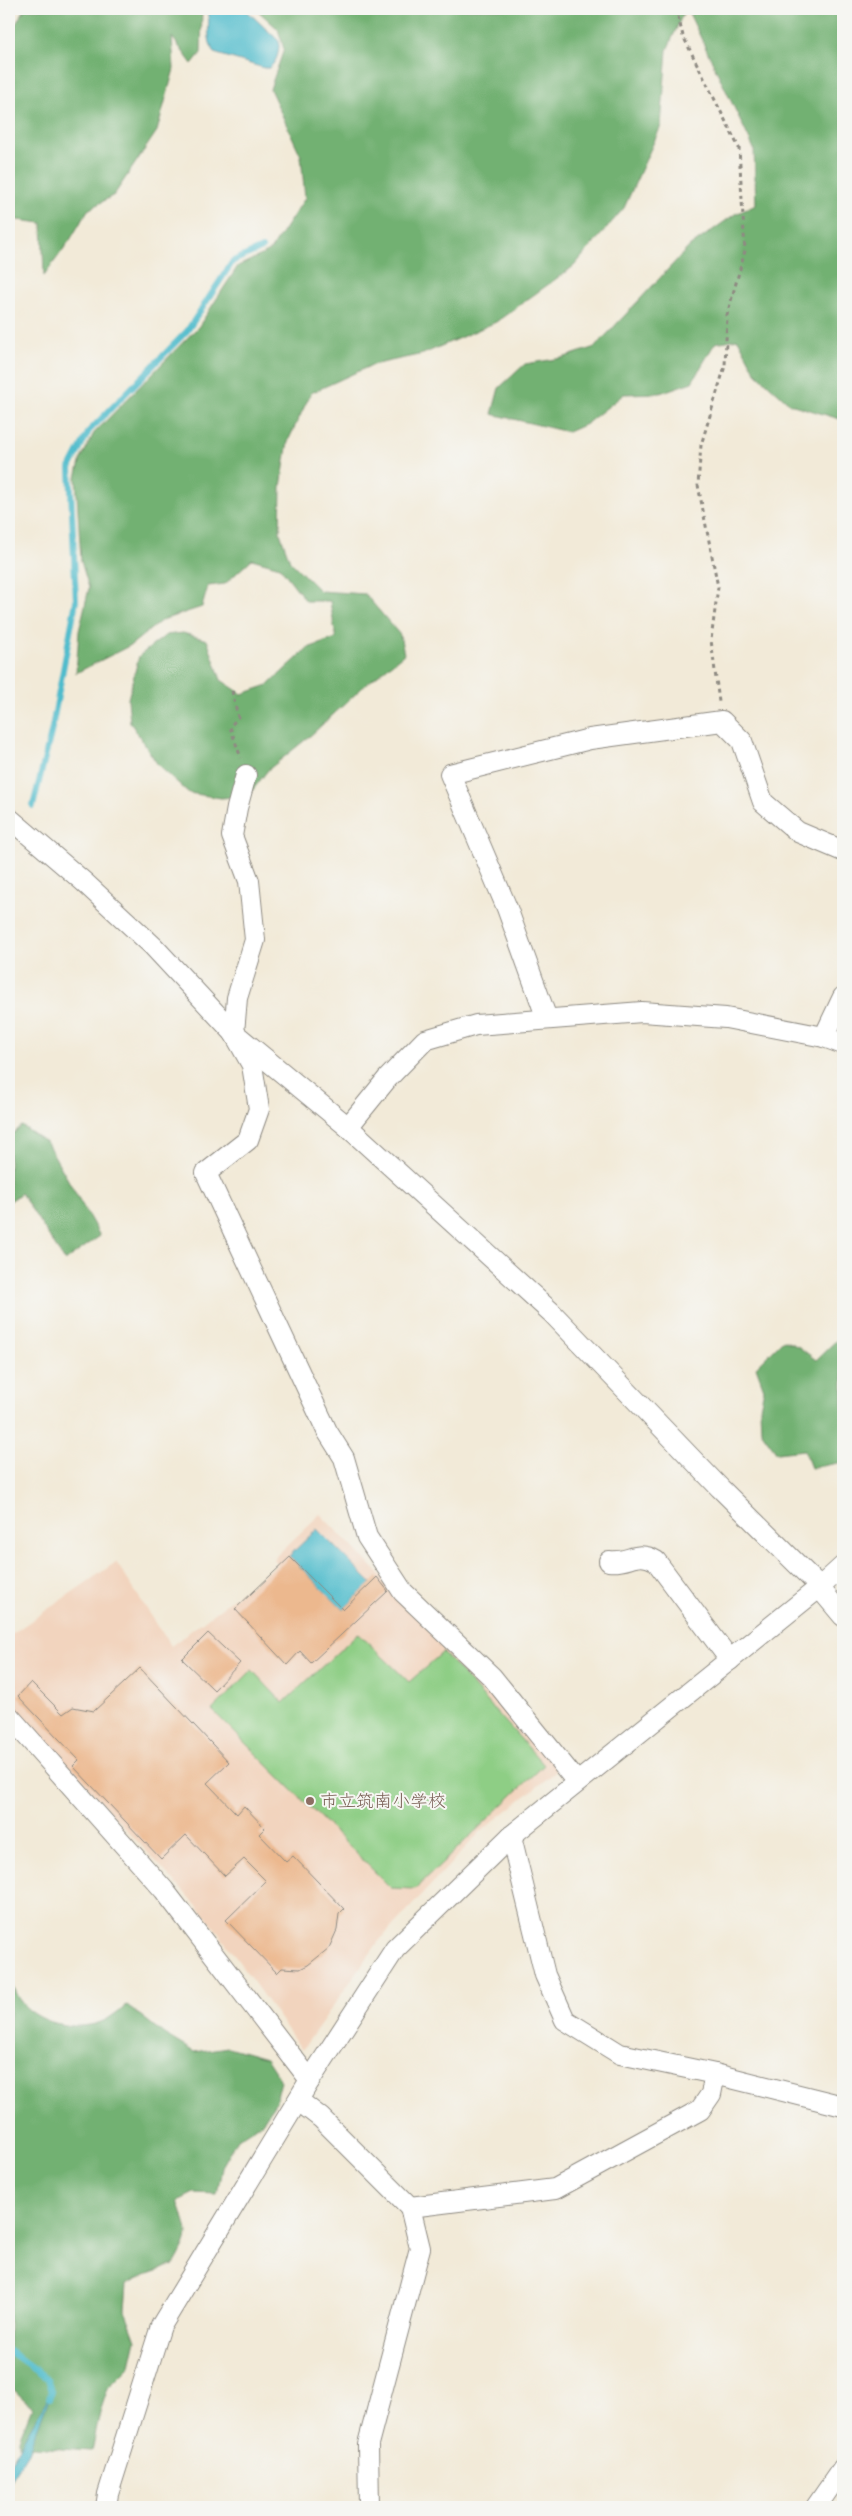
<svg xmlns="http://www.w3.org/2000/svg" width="852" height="2516" viewBox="0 0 852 2516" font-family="Caveat,'Klee One',sans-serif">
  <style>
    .built { fill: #f2d4be }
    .green { fill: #8ece85; stroke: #5c7c58 }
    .forest { fill: #72b172; stroke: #4e6e4e }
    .water { fill: #50bccc; stroke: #3e747c }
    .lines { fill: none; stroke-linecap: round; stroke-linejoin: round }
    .stream { stroke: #50bccc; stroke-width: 6 }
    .building { fill: #ecb88e }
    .minor-casing { stroke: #8e8a82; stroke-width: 22 }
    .path { stroke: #8e8a82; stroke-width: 3; stroke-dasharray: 4 4; stroke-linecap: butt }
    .minor { stroke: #fff; stroke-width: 20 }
    .education-dot { fill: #8d6e63; stroke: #f6f6f2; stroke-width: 2 }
    .labels { text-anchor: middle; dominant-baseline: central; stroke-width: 4; stroke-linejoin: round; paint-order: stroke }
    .education-label { font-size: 18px; fill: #785e54; stroke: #f6f6f2; text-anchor: start }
  </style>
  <rect width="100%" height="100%" fill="#f6f6f2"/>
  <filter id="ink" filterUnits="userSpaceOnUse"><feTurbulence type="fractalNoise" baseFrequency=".02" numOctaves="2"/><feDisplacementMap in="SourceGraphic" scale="10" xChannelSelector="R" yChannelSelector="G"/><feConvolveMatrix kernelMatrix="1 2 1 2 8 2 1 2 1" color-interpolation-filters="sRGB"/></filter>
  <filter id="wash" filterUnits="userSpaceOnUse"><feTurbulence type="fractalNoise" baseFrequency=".0096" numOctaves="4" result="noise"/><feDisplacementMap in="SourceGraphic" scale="20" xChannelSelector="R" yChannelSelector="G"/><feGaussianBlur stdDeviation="1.12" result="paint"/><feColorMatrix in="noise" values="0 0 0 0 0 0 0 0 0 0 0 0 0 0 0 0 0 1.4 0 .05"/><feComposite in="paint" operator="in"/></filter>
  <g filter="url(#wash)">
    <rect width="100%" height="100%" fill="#f2ead8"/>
    <!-- built -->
    <path class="built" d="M 320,1514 L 506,1702 L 558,1770 L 480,1832 L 379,1941 L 302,2050 L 207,1917 L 9,1702 L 9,1636 L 116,1562 L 171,1646 L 278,1564 L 273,1559 Z"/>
    <!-- green -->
    <path class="green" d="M 358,1633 L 409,1682 L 443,1652 L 544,1765 L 415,1889 L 391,1888 L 212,1710 L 252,1670 L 283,1703 Z"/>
    <!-- forest -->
    <g class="forest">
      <path d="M 25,9 L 202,9 L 201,53 L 192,64 L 172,37 L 174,69 L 157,131 L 114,195 L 88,210 L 70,240 L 44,276 L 42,223 L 9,219 L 9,35 Z"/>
      <path d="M 256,9 L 685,9 L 667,50 L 661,126 L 624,208 L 574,266 L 496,322 L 423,354 L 372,365 L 311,393 L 288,441 L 281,487 L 280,533 L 290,561 L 320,591 L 365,594 L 400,635 L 404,654 L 363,687 L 310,736 L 268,770 L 248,796 L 221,798 L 189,793 L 158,765 L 130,722 L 128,699 L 139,656 L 166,635 L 183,633 L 207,640 L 221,680 L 242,694 L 268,685 L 308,648 L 336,638 L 330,601 L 306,601 L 280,567 L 252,559 L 225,584 L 208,586 L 202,607 L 162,620 L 131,645 L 76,673 L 79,631 L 89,588 L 81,561 L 76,477 L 81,459 L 94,433 L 199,326 L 238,266 L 270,251 L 305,198 L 301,156 L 270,89 L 284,49 L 278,29 Z"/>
      <path d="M 687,9 L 843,9 L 843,420 L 790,404 L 756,373 L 738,339 L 715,343 L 692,382 L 660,393 L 624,394 L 586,424 L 568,432 L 492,414 L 499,388 L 525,364 L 562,358 L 595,347 L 689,247 L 735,214 L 756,205 L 754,149 Z"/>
      <path d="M 22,1126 L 47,1143 L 100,1236 L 65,1261 L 21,1193 L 9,1202 L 9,1137 Z"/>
      <path d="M 843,1334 L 843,1462 L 811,1468 L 804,1450 L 777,1453 L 761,1431 L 760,1408 L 764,1389 L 756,1367 L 783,1340 L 799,1347 L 816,1360 Z"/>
      <path d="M 9,1978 C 12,1985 15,1993 19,1999 C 35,2023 75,2032 101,2022 C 110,2019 119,2010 127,2005 L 164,2034 L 194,2052 L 228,2047 L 266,2058 L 281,2081 L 276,2101 L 262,2123 L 237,2139 L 223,2163 L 217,2194 L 194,2193 L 178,2201 C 189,2235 192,2234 174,2265 L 145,2275 L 127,2284 L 125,2310 L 136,2340 L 130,2366 L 108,2388 L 100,2412 L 92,2451 L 19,2446 L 19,2439 L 32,2407 L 9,2385 Z"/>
    </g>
    <!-- water -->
    <g class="water">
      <path d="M 209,9 L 245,9 L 279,41 C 279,51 278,61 269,68 L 264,68 L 214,53 C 206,39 209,24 209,9 Z"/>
      <path d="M 317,1529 L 371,1583 L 343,1610 L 289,1556 Z"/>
      <path d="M 52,2391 L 28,2452 L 9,2482 L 9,2464 Z"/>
    </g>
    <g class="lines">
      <!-- stream -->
      <g class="stream">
        <path d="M 33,806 L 51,733 L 76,601 L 70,468 L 89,431 L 187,331 L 233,261 L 262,248"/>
        <path d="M 9,836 L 13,832"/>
        <path d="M 9,2351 L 48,2379 L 52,2391 L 49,2398"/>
      </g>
    </g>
    <g id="blocks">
      <!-- building -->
      <g class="building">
        <path d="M 290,1557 L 343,1610 L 377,1577 L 388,1591 L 311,1663 L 300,1651 L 287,1665 L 235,1609 Z"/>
        <path d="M 208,1633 L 240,1663 L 214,1690 L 182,1659 Z"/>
        <path d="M 140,1668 L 229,1762 L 207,1783 L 237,1814 L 244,1806 L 265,1828 L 259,1834 L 286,1862 L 293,1856 L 344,1909 L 339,1914 L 337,1930 L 329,1948 L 308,1965 L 300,1969 L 282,1968 L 277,1973 L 226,1920 L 266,1881 L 244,1859 L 225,1876 L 186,1835 L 161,1859 L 73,1766 L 79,1760 L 18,1696 L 31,1682 L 63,1714 L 73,1707 L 94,1711 Z"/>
      </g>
    </g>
  </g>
  <g filter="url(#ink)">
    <use href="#blocks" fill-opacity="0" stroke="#8e8a82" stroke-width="1"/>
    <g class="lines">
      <defs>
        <g id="minor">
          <path d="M 246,775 L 237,808 L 232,836 L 249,881 L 255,940 L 237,998 L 234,1033 L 252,1065 L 259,1109 L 248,1140 L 206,1173 L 327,1431 L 344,1458 L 367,1537 L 403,1592 L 492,1677 L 577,1782"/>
          <path d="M 9,818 L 84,882 L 153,946 L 234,1033 L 348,1127 L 551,1312 L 720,1488 L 812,1579 L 843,1616"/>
          <path d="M 547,1019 L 507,908 L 450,774 L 590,739 L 722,721 L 742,741 L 763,802 L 798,832 L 843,851"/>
          <path d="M 824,1037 L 843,997"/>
          <path d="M 348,1127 L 387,1079 L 425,1040 L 476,1025 L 642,1012 L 726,1018 L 824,1037 L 843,1044"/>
          <path d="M 609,1561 C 629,1564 636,1549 656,1561 L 730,1660"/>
          <path d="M 9,1716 L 164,1890 L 310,2080"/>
          <path d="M 511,1836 L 545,1975 L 565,2020 L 620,2054 L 715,2074 L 843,2106"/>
          <path d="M 299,2101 L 321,2118 L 410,2207 L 420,2248 L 368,2444 L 369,2507"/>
          <path d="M 410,2207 L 555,2189 L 700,2110 L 711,2094 L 715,2074"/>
          <path d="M 106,2507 L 108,2494 L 161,2326 L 310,2080 L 395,1949 L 511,1836 L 820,1587 L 843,1566"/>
          <path d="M 816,2507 L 843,2468"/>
        </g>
      </defs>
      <!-- minor casing -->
      <use href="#minor" class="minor-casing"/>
      <!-- path -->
      <g class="path">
        <path d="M 676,9 L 683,36 L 739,148 L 745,251 L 727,315 L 725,366 L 701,445 L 698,485 L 718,587 L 711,640 L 719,702"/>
        <path d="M 232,691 L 238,717 L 230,727 L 241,758"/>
      </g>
      <!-- minor -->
      <use href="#minor" class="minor"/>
    </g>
  </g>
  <!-- markers -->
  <circle class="education-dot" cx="310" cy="1801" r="5"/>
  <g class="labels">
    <!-- education labels -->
    <g class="education-label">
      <text x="320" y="1801">市立筑南小学校</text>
    </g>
  </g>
  <!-- margin -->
  <rect width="852" height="2516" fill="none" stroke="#f6f6f2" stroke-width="30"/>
</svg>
